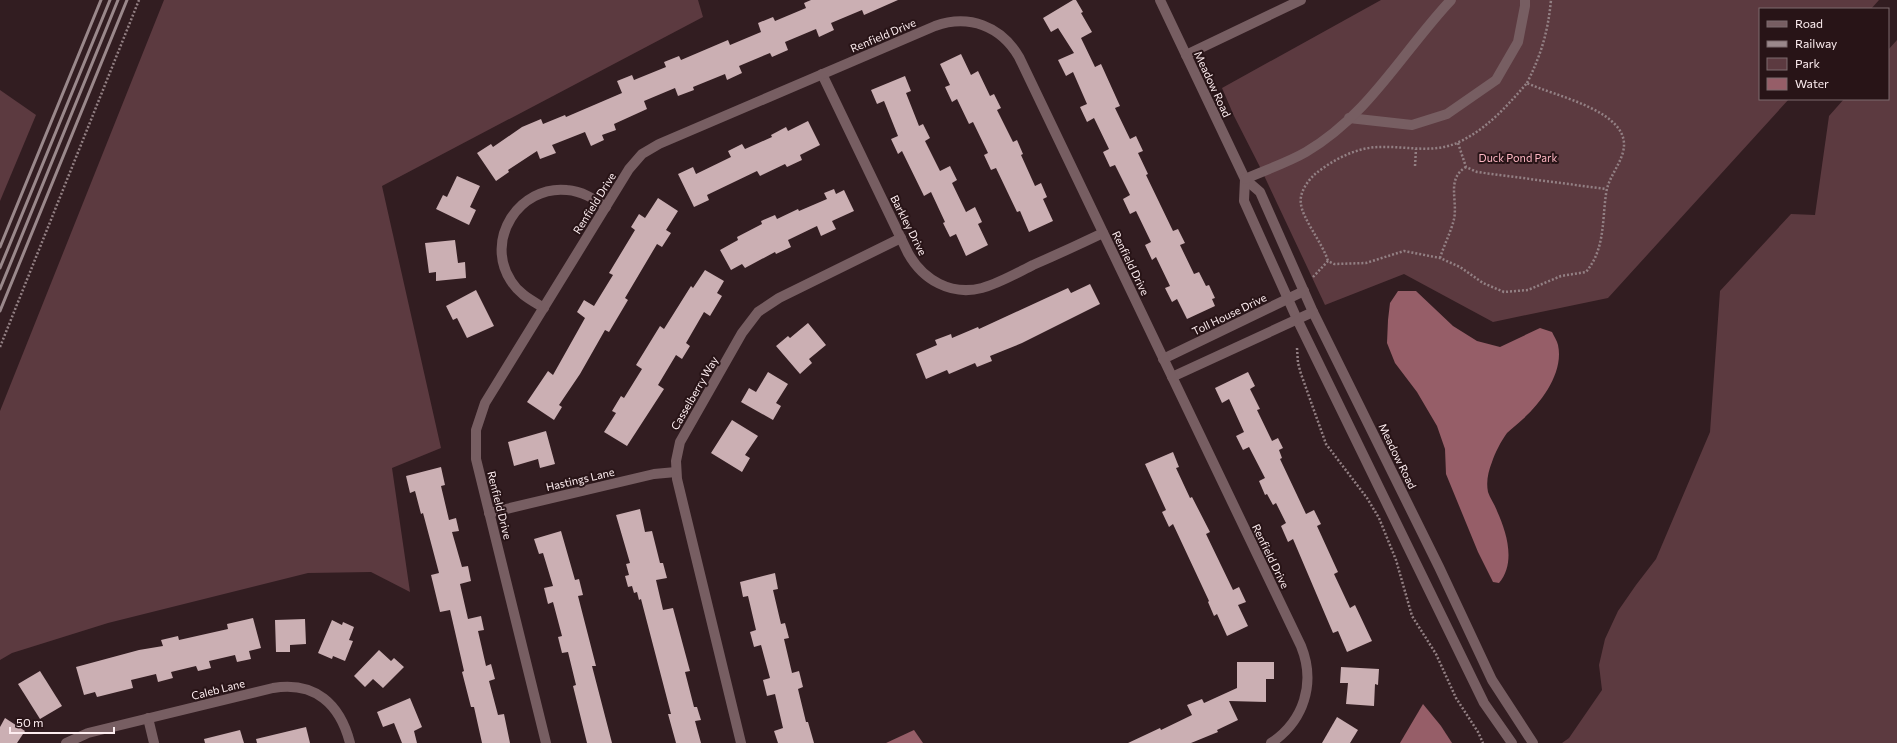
<svg xmlns="http://www.w3.org/2000/svg" width="1897" height="743" viewBox="0 0 1897 743" font-family="Commissioner,sans-serif">
  <style>
    .green { fill: #5c3a40 }
    .water { fill: #965e68 }
    .building { fill: #cbafb3 }
    .lines { fill: none; stroke-linecap: round; stroke-linejoin: round }
    .path { stroke: #938084; stroke-width: 2.5; stroke-dasharray: 2 2; stroke-linecap: butt }
    .minor { stroke: #775e62; stroke-width: 10 }
    .rail { stroke: #9a888b; stroke-width: 3 }
    .labels { text-anchor: middle; dominant-baseline: central; stroke-width: 4; stroke-linejoin: round; paint-order: stroke }
    .street-label { font-size: 11px; fill: #fdedf0; stroke: #281417 }
    .park-label { font-size: 11px; fill: #ffb8c4; stroke: #281417 }
  </style>
  <rect width="100%" height="100%" fill="#321d21"/>
  <!-- green -->
  <g class="green">
    <path d="M 164,0 L 698,0 L 703,17 L 382,186 L 441,448 L 392,468 L 410,592 L 371,572 L 308,573 L 108,623 L 12,653 L 0,660 L 0,411 Z"/>
    <path d="M 1381,0 L 1879,0 L 1871,9 L 1760,9 L 1760,99 L 1789,99 L 1608,298 L 1493,322 L 1404,274 L 1325,305 L 1261,169 L 1234,116 L 1222,88 Z"/>
    <path d="M 1897,40 L 1897,743 L 1562,743 L 1569,738 L 1602,690 L 1599,665 L 1605,639 L 1618,611 L 1636,585 L 1656,559 L 1710,432 L 1720,291 L 1791,214 L 1815,215 L 1829,116 L 1844,99 L 1888,99 L 1888,50 Z"/>
    <path d="M 0,90 L 36,115 L 0,201 Z"/>
  </g>
  <!-- water -->
  <g class="water">
    <path d="M 1398,291 L 1416,291 L 1453,326 L 1477,341 L 1500,347 L 1540,328 L 1552,332 C 1554,336 1557,341 1558,345 C 1564,372 1542,402 1523,419 C 1518,424 1512,428 1507,433 C 1501,441 1495,453 1492,462 C 1488,472 1486,482 1488,492 C 1490,498 1495,505 1497,511 C 1507,533 1516,563 1499,583 L 1493,582 L 1478,552 L 1446,474 L 1445,449 L 1437,426 L 1417,392 L 1395,363 L 1387,343 L 1388,320 L 1390,303 Z"/>
    <path d="M 1423,704 L 1441,726 L 1452,743 L 1400,743 Z"/>
    <path d="M 914,730 L 923,743 L 886,743 Z"/>
  </g>
  <!-- building -->
  <g class="building">
    <path d="M 811,0 L 898,0 L 864,15 L 862,10 L 831,23 L 834,30 L 819,37 L 816,29 L 785,42 L 788,50 L 772,57 L 770,53 L 739,66 L 742,73 L 727,80 L 725,74 L 693,87 L 694,90 L 678,96 L 675,88 L 644,101 L 647,109 L 614,124 L 616,130 L 602,135 L 604,140 L 591,146 L 585,132 L 552,145 L 556,153 L 540,159 L 537,151 L 508,170 L 509,172 L 496,181 L 477,153 L 491,144 L 493,147 L 522,127 L 541,119 L 543,124 L 565,115 L 566,117 L 622,93 L 617,81 L 632,75 L 634,80 L 666,67 L 664,62 L 679,56 L 681,60 L 728,40 L 730,45 L 761,32 L 758,23 L 773,17 L 775,21 L 806,8 L 804,3 Z"/>
    <path d="M 1073,0 L 1076,0 L 1083,12 L 1081,13 L 1092,32 L 1081,38 L 1095,67 L 1101,64 L 1120,106 L 1115,108 L 1130,139 L 1136,136 L 1143,151 L 1138,153 L 1148,174 L 1146,175 L 1173,231 L 1178,229 L 1185,243 L 1180,245 L 1194,274 L 1199,272 L 1206,286 L 1209,285 L 1215,298 L 1212,299 L 1215,306 L 1187,319 L 1177,299 L 1172,302 L 1165,288 L 1170,286 L 1156,257 L 1152,260 L 1145,245 L 1151,242 L 1136,211 L 1130,214 L 1123,199 L 1130,195 L 1115,165 L 1110,167 L 1103,152 L 1109,149 L 1094,118 L 1087,122 L 1080,107 L 1087,104 L 1073,72 L 1066,76 L 1058,60 L 1074,53 L 1058,28 L 1051,32 L 1043,18 Z"/>
    <path d="M 961,54 L 971,75 L 978,71 L 990,96 L 994,94 L 1001,108 L 997,110 L 1013,142 L 1017,140 L 1023,154 L 1021,155 L 1035,186 L 1041,183 L 1047,197 L 1043,199 L 1053,221 L 1029,232 L 1020,211 L 1017,212 L 996,168 L 991,170 L 984,155 L 988,153 L 973,122 L 969,124 L 957,99 L 952,102 L 945,87 L 950,85 L 940,64 Z"/>
    <path d="M 905,76 L 911,91 L 906,93 L 919,126 L 923,124 L 930,138 L 925,141 L 940,171 L 950,166 L 957,180 L 952,183 L 966,212 L 975,207 L 982,222 L 978,224 L 988,245 L 966,256 L 956,234 L 950,237 L 943,223 L 945,222 L 931,192 L 924,196 L 902,151 L 898,154 L 891,139 L 898,136 L 884,101 L 877,104 L 871,90 Z"/>
    <path d="M 808,121 L 820,145 L 800,155 L 802,160 L 787,167 L 785,164 L 760,176 L 757,171 L 707,195 L 709,200 L 694,207 L 678,174 L 693,167 L 696,174 L 731,157 L 728,151 L 742,144 L 745,149 L 772,137 L 771,135 L 786,127 L 788,131 Z"/>
    <path d="M 457,176 L 480,186 L 470,207 L 476,210 L 469,225 L 436,209 L 443,195 L 447,197 Z"/>
    <path d="M 834,189 L 836,194 L 844,190 L 854,211 L 832,221 L 836,229 L 821,236 L 817,226 L 788,240 L 791,247 L 776,254 L 775,252 L 745,268 L 742,264 L 731,270 L 720,250 L 738,240 L 737,237 L 762,224 L 761,221 L 775,215 L 777,219 L 798,209 L 799,211 L 827,199 L 824,193 Z"/>
    <path d="M 658,198 L 678,211 L 666,230 L 671,233 L 662,247 L 657,244 L 625,298 L 628,300 L 609,332 L 605,330 L 580,374 L 559,405 L 562,407 L 554,420 L 527,402 L 548,371 L 553,375 L 585,318 L 577,312 L 584,300 L 594,306 L 613,275 L 609,273 L 635,230 L 631,227 L 639,214 L 645,218 Z"/>
    <path d="M 455,240 L 458,263 L 465,262 L 466,278 L 436,281 L 436,272 L 429,273 L 425,243 Z"/>
    <path d="M 705,270 L 724,281 L 717,293 L 722,296 L 710,316 L 704,312 L 686,343 L 690,346 L 682,359 L 676,355 L 658,385 L 664,389 L 627,446 L 604,432 L 616,413 L 612,411 L 621,396 L 624,398 L 642,369 L 636,365 L 660,326 L 664,329 L 691,286 L 693,288 Z"/>
    <path d="M 1090,284 L 1100,304 L 1022,343 L 990,356 L 992,361 L 977,367 L 975,363 L 949,374 L 947,370 L 926,379 L 916,354 L 937,345 L 935,340 L 951,334 L 952,338 L 978,327 L 979,329 L 1068,288 L 1071,293 Z"/>
    <path d="M 476,290 L 494,326 L 467,338 L 457,318 L 453,320 L 446,306 Z"/>
    <path d="M 808,323 L 826,345 L 809,359 L 812,363 L 800,374 L 776,346 L 788,336 L 790,338 Z"/>
    <path d="M 768,372 L 788,384 L 776,403 L 781,406 L 773,420 L 741,402 L 749,388 L 756,392 Z"/>
    <path d="M 1248,372 L 1255,386 L 1250,389 L 1260,409 L 1257,410 L 1272,441 L 1278,438 L 1283,448 L 1279,450 L 1282,458 L 1280,459 L 1306,514 L 1314,510 L 1321,524 L 1317,526 L 1338,572 L 1334,574 L 1350,608 L 1355,605 L 1372,641 L 1347,652 L 1338,631 L 1333,633 L 1293,539 L 1288,542 L 1281,526 L 1286,523 L 1276,503 L 1273,505 L 1267,494 L 1265,495 L 1259,481 L 1265,478 L 1249,447 L 1243,450 L 1236,436 L 1244,432 L 1229,399 L 1222,403 L 1215,388 Z"/>
    <path d="M 732,420 L 758,436 L 745,455 L 750,458 L 742,472 L 711,453 Z"/>
    <path d="M 546,431 L 555,464 L 540,468 L 538,459 L 514,466 L 508,442 Z"/>
    <path d="M 1173,452 L 1179,467 L 1176,468 L 1190,498 L 1192,497 L 1210,532 L 1206,534 L 1233,590 L 1239,587 L 1246,602 L 1238,605 L 1248,626 L 1227,636 L 1217,614 L 1214,616 L 1208,602 L 1209,601 L 1173,524 L 1169,527 L 1162,512 L 1166,510 L 1145,464 Z"/>
    <path d="M 441,467 L 445,485 L 441,486 L 449,520 L 456,518 L 459,531 L 452,532 L 462,567 L 468,566 L 471,581 L 460,584 L 468,619 L 481,616 L 484,630 L 478,631 L 486,666 L 491,664 L 495,679 L 489,681 L 498,715 L 504,714 L 510,743 L 482,743 L 474,707 L 471,707 L 462,672 L 464,671 L 450,610 L 440,612 L 431,575 L 439,573 L 423,513 L 421,514 L 415,491 L 410,493 L 406,476 Z"/>
    <path d="M 640,509 L 645,532 L 652,531 L 660,563 L 663,563 L 667,578 L 656,580 L 663,610 L 673,608 L 690,671 L 685,672 L 694,707 L 697,707 L 701,720 L 695,721 L 701,743 L 676,743 L 668,714 L 671,714 L 641,599 L 639,600 L 637,592 L 634,593 L 632,586 L 628,587 L 625,576 L 629,575 L 626,564 L 630,563 L 616,515 Z"/>
    <path d="M 561,531 L 575,580 L 579,579 L 583,595 L 578,596 L 596,666 L 592,666 L 612,743 L 587,743 L 573,686 L 576,685 L 568,652 L 562,653 L 558,637 L 562,636 L 553,602 L 548,604 L 544,588 L 553,586 L 543,553 L 539,554 L 534,539 Z"/>
    <path d="M 775,573 L 778,589 L 773,590 L 781,624 L 785,623 L 789,638 L 784,639 L 792,673 L 799,671 L 803,687 L 798,689 L 806,722 L 808,722 L 814,743 L 778,743 L 774,731 L 783,728 L 775,694 L 767,696 L 763,680 L 770,678 L 761,645 L 754,647 L 750,632 L 756,630 L 748,596 L 743,597 L 740,582 Z"/>
    <path d="M 253,618 L 261,648 L 249,651 L 251,659 L 237,662 L 235,655 L 209,661 L 211,668 L 198,671 L 196,666 L 171,672 L 173,678 L 158,682 L 156,674 L 131,680 L 133,688 L 97,697 L 95,692 L 84,695 L 76,667 L 139,650 L 163,646 L 161,640 L 178,636 L 179,640 L 228,629 L 227,624 Z"/>
    <path d="M 305,619 L 306,644 L 290,645 L 290,652 L 276,652 L 275,620 Z"/>
    <path d="M 332,620 L 342,625 L 343,622 L 354,627 L 349,640 L 353,641 L 345,661 L 333,656 L 332,659 L 318,653 Z"/>
    <path d="M 379,650 L 391,661 L 394,658 L 404,667 L 383,688 L 373,679 L 365,687 L 354,676 Z"/>
    <path d="M 1237,662 L 1274,662 L 1274,679 L 1266,679 L 1266,702 L 1229,701 L 1238,720 L 1217,730 L 1218,732 L 1191,743 L 1128,743 L 1160,728 L 1161,730 L 1192,715 L 1187,705 L 1202,699 L 1204,703 L 1237,688 Z"/>
    <path d="M 1341,667 L 1379,669 L 1378,685 L 1375,684 L 1374,706 L 1346,704 L 1348,683 L 1340,683 Z"/>
    <path d="M 40,671 L 62,706 L 40,719 L 18,684 Z"/>
    <path d="M 410,698 L 422,727 L 414,731 L 417,743 L 402,743 L 394,723 L 383,727 L 377,712 Z"/>
    <path d="M 1337,717 L 1358,730 L 1350,743 L 1322,743 Z"/>
    <path d="M 5,718 L 25,731 L 17,743 L 0,743 L 0,727 Z"/>
    <path d="M 306,727 L 310,743 L 257,743 L 256,739 Z"/>
    <path d="M 240,730 L 244,743 L 205,743 L 204,739 Z"/>
  </g>
  <g class="lines">
    <!-- path -->
    <g class="path">
      <path d="M 1527,83 C 1541,55 1548,32 1551,0"/>
      <path d="M 1458,143 L 1466,167 L 1477,172 L 1606,189"/>
      <path d="M 1415,166 L 1416,149"/>
      <path d="M 1440,258 C 1444,245 1451,232 1454,219 C 1458,200 1446,179 1466,167"/>
      <path d="M 1313,277 L 1328,261 L 1334,264 L 1366,263 L 1404,251 L 1440,258 L 1460,267 L 1483,283 L 1504,292 L 1528,290 L 1561,276 L 1586,272 C 1605,249 1602,222 1606,194 C 1608,178 1619,167 1623,152 C 1634,111 1553,96 1527,83 C 1507,106 1487,129 1459,142 C 1434,154 1406,146 1380,147 C 1357,147 1332,160 1314,175 C 1307,182 1299,193 1301,204 C 1302,218 1323,244 1328,261"/>
      <path d="M 0,347 L 139,0"/>
      <path d="M 1297,348 L 1298,363 L 1301,374 L 1326,444 L 1367,498 L 1379,518 L 1396,560 L 1412,616 L 1436,654 L 1456,698 L 1478,732 L 1483,743"/>
    </g>
    <!-- minor -->
    <g class="minor">
      <path d="M 1160,0 L 1245,179 L 1260,192 L 1313,312 L 1439,567 L 1492,680 L 1533,743"/>
      <path d="M 1186,55 L 1301,0"/>
      <path d="M 822,74 L 908,253 C 923,280 951,296 982,288 C 1000,283 1017,273 1033,265 C 1056,255 1080,244 1103,233"/>
      <path d="M 1349,118 L 1412,125 L 1447,114 L 1496,80 L 1518,42 L 1525,6 L 1525,0"/>
      <path d="M 1245,179 L 1244,201 L 1297,319 L 1484,703 L 1512,743"/>
      <path d="M 1245,179 C 1265,170 1287,163 1306,152 C 1369,115 1403,51 1451,0"/>
      <path d="M 544,308 C 531,300 519,294 511,281 C 484,240 519,185 567,190 C 582,191 594,199 606,207"/>
      <path d="M 1163,359 L 1304,291"/>
      <path d="M 1172,377 L 1313,312"/>
      <path d="M 489,513 L 654,474 L 676,472"/>
      <path d="M 148,718 L 154,743"/>
      <path d="M 66,743 L 88,733 L 273,688 C 315,681 340,704 350,743"/>
      <path d="M 546,743 L 476,459 L 476,430 L 485,403 L 629,169 L 642,154 L 659,144 L 935,26 C 969,14 1001,26 1019,57 L 1301,646 C 1316,683 1304,721 1271,743"/>
      <path d="M 741,743 L 677,479 L 676,461 L 680,442 L 742,333 L 758,312 L 779,298 L 901,238"/>
    </g>
    <!-- rail -->
    <g class="rail">
      <path d="M 0,247 L 101,0"/>
      <path d="M 0,268 L 110,0"/>
      <path d="M 0,289 L 118,0"/>
      <path d="M 0,311 L 127,0"/>
    </g>
  </g>
  <g class="labels">
    <!-- street labels -->
    <g class="street-label">
      <text transform="translate(883 35) rotate(-23)">Renfield Drive</text>
      <text transform="translate(1213 84) rotate(65)">Meadow Road</text>
      <text transform="translate(594 203) rotate(-58)">Renfield Drive</text>
      <text transform="translate(909 225) rotate(63)">Barkley Drive</text>
      <text transform="translate(1131 263) rotate(64)">Renfield Drive</text>
      <text transform="translate(1229 314) rotate(-26)">Toll House Drive</text>
      <text transform="translate(694 393) rotate(-60)">Casselberry Way</text>
      <text transform="translate(1398 456) rotate(64)">Meadow Road</text>
      <text transform="translate(580 479) rotate(-13)">Hastings Lane</text>
      <text transform="translate(500 505) rotate(76)">Renfield Drive</text>
      <text transform="translate(1271 556) rotate(64)">Renfield Drive</text>
      <text transform="translate(218 689) rotate(-14)">Caleb Lane</text>
    </g>
    <!-- park labels -->
    <g class="park-label">
      <text x="1518" y="157">Duck Pond Park</text>
    </g>
  </g>
  <!-- legend -->
  <rect x="1759" y="8" width="130" height="92" fill="#281417" stroke="#7d6b6e"/>
  <rect x="1767" y="21" width="20" height="6" fill="#775e62" stroke="#7d6b6e"/>
  <text x="1795" y="28" font-size="12" fill="#fdedf0">Road</text>
  <rect x="1767" y="41" width="20" height="6" fill="#9a888b" stroke="#7d6b6e"/>
  <text x="1795" y="48" font-size="12" fill="#fdedf0">Railway</text>
  <rect x="1767" y="58" width="20" height="12" fill="#5c3a40" stroke="#7d6b6e"/>
  <text x="1795" y="68" font-size="12" fill="#fdedf0">Park</text>
  <rect x="1767" y="78" width="20" height="12" fill="#965e68" stroke="#7d6b6e"/>
  <text x="1795" y="88" font-size="12" fill="#fdedf0">Water</text>
  <!-- scale -->
  <path d="M10 727v6h104v-6" fill="none" stroke="#fdedf0" stroke-width="2"/>
  <text x="16" y="727" font-size="12" fill="#fdedf0" stroke="#281417" stroke-width="3" paint-order="stroke">50 m</text>
</svg>
